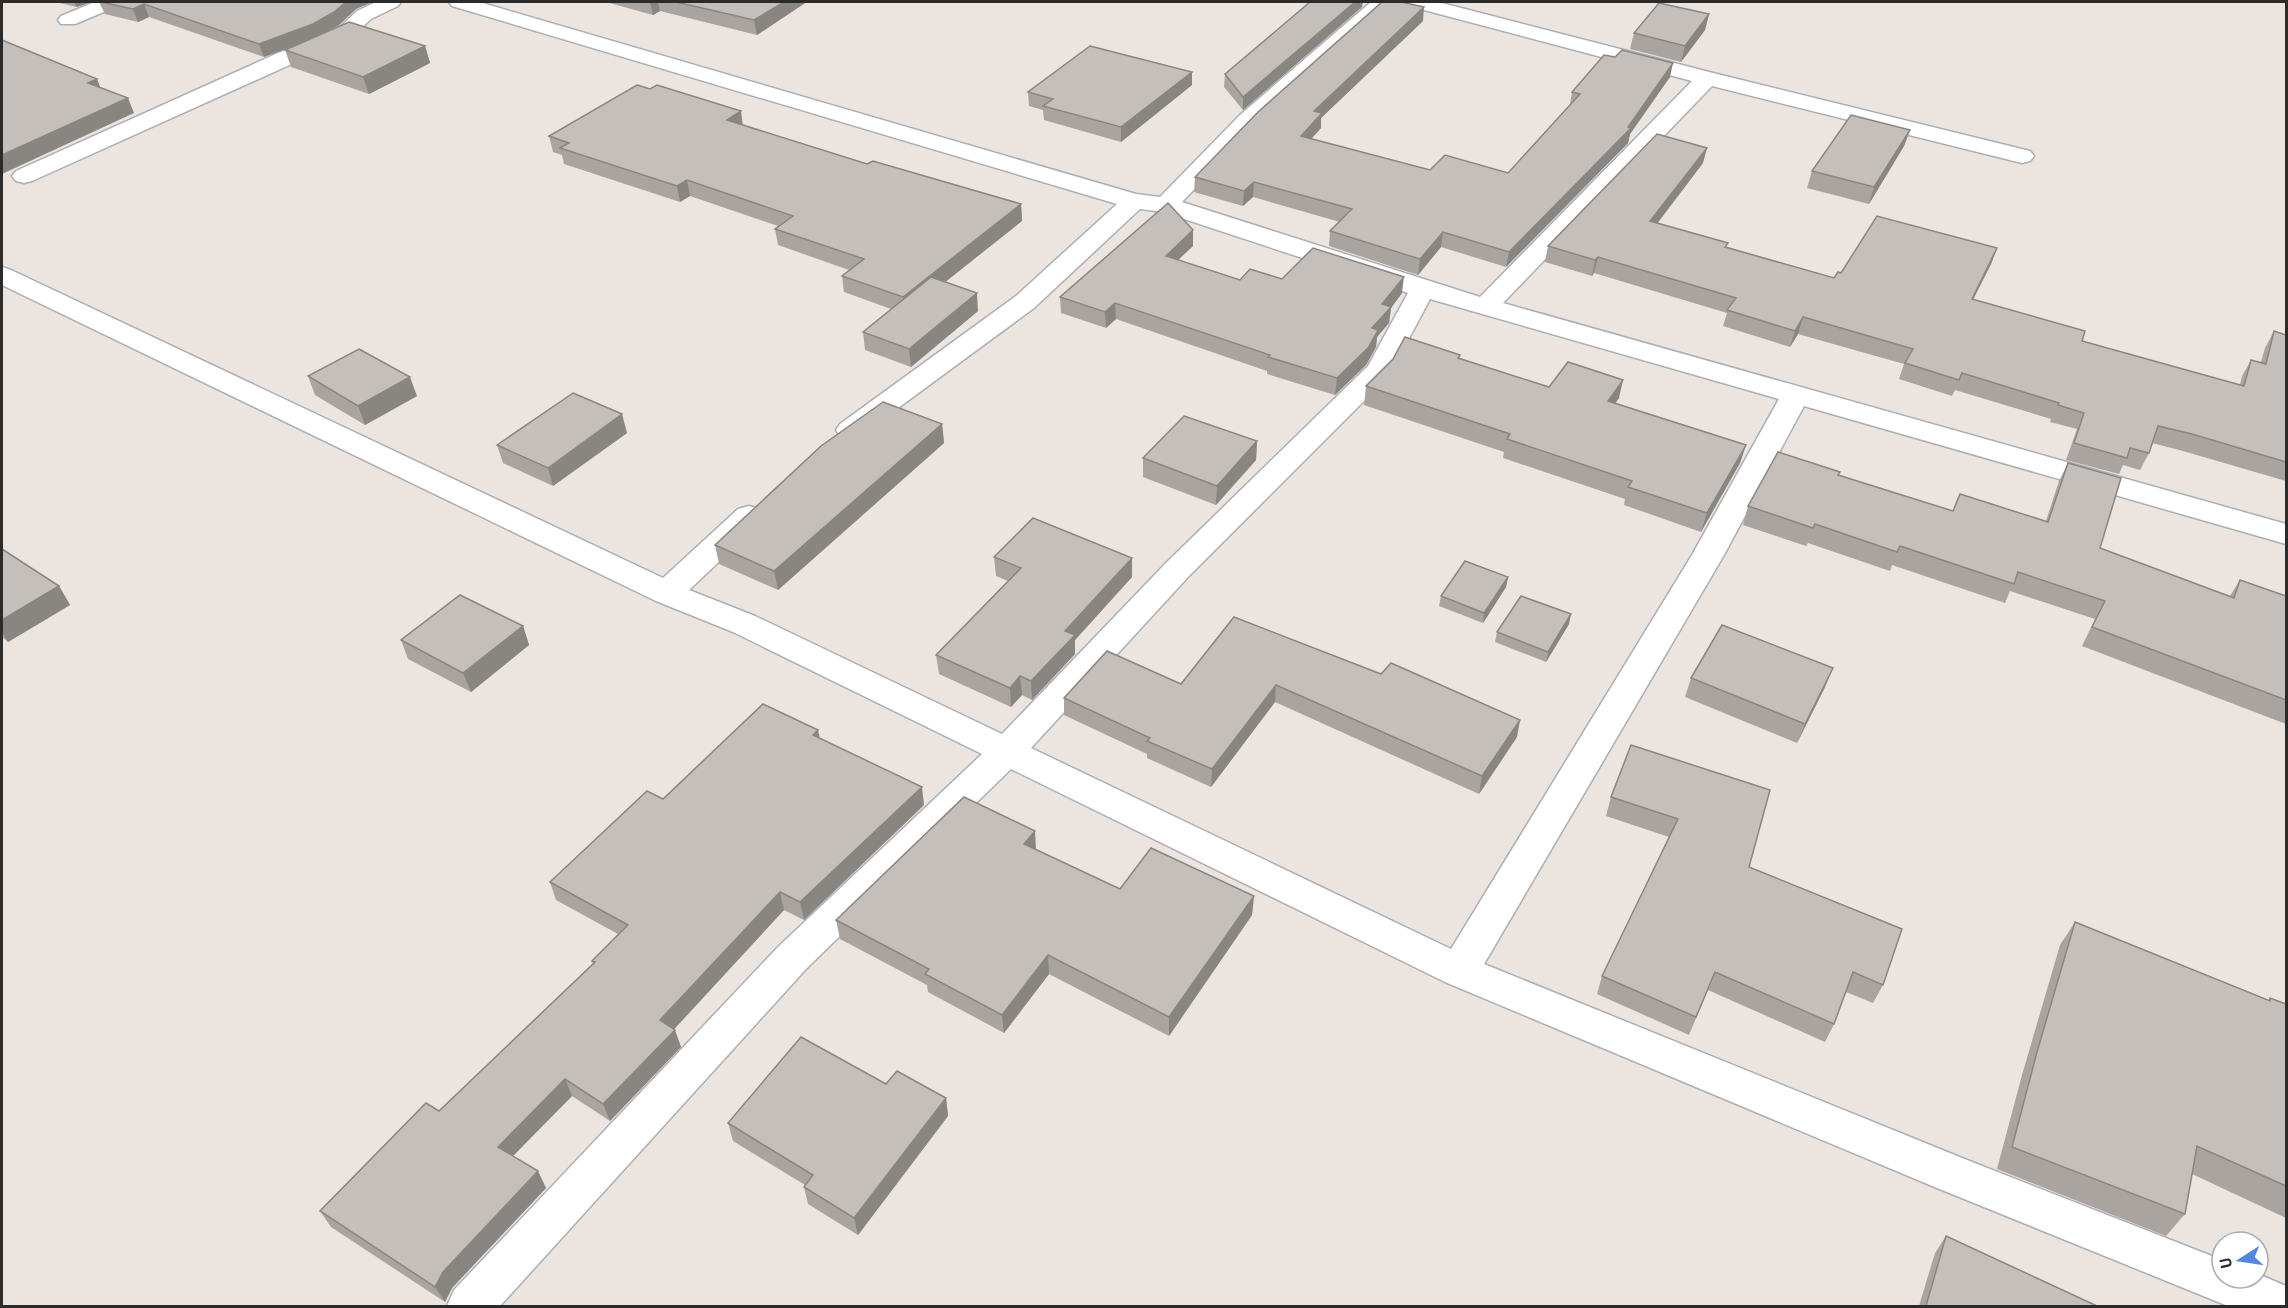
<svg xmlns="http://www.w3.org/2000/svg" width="2288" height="1308" viewBox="0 0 2288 1308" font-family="'PT Sans',sans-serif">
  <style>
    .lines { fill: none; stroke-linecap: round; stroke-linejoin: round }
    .minor-casing { stroke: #abafb5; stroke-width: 3 }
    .minor { fill: #fff; fill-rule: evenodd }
    .wall { fill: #a9a4a0 }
    .shaded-wall { fill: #898682 }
    .building { fill: #c4bfba; stroke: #898682; stroke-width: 1.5 }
  </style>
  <rect width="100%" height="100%" fill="#ebe4df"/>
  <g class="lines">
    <defs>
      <g id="minor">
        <path d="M 95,2 L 121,2 L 118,6 L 75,24 L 61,24 L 58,20 L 61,16 Z"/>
        <path d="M 376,2 L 401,2 L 398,6 L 371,19 L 354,35 L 332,47 L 294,63 L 32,181 L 24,183 L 16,181 L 12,176 L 16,171 L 278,53 L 318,39 L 340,27 L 357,11 Z"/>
        <path d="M 449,2 L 479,2 L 1136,194 L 1160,197 L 1240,115 L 1371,2 L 1392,2 L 1256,125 L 1182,202 L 1480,297 L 1692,81 L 1409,6 L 1406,2 L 1438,2 L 1713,73 L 2030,151 L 2034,156 L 2030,161 L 2022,163 L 1712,86 L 1503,303 L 2286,524 L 2286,544 L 1804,406 L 1724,555 L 1484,964 L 1967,1160 L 2222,1260 L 2222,1278 L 2258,1278 L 2258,1274 L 2286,1286 L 2286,1306 L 2228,1306 L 1937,1188 L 1445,982 L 1011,769 L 806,969 L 500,1306 L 447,1306 L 454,1290 L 778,947 L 982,754 L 733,632 L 656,601 L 2,285 L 2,267 L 11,270 L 663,578 L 738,509 L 749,506 L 760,509 L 764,516 L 760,523 L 689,590 L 755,616 L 1002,734 L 1166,563 L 1368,366 L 1408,293 L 1163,212 L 1140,209 L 1034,308 L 860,436 L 850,439 L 840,436 L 836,430 L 840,424 L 1016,296 L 1117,204 L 452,6 ZM 1430,299 L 1779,399 L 1692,555 L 1451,949 L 1031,748 L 1188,577 L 1389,376 Z"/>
      </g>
    </defs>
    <!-- minor casing -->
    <use href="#minor" class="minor-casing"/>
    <!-- minor -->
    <use href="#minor" class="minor"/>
  </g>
  <!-- wall -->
  <g class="wall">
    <path d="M 55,2 L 91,2 L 77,7 Z"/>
    <path d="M 99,2 L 372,2 L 356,9 L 339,25 L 327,32 L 425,46 L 430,63 L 369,94 L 291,67 L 285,50 L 306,41 L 264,57 L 149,17 L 138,22 L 105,14 Z"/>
    <path d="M 606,2 L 805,2 L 805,3 L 757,35 L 660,11 L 653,15 Z"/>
    <path d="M 1362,7 L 1243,110 L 1224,87 L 1225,74 Z"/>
    <path d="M 1709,14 L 1705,30 L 1681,62 L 1630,49 L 1634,33 Z"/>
    <path d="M 1423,21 L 1321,118 L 1321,128 L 1311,139 L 1430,170 L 1508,173 L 1570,105 L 1572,92 L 1670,77 L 1630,134 L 1628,143 L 1506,267 L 1441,247 L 1418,275 L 1329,246 L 1330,231 L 1340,222 L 1253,197 L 1243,206 L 1194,192 L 1195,177 Z"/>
    <path d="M 1192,85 L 1121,142 L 1044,120 L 1043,110 L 1029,106 L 1028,92 Z"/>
    <path d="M 743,125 L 867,164 L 1021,204 L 1022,221 L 945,282 L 978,311 L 911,367 L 865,350 L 863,332 L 891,309 L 844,292 L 842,276 L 849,270 L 778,245 L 775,229 L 778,226 L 690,196 L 680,202 L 564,164 L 562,155 L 553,152 L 549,136 Z"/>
    <path d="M 1910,130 L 1904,146 L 1869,204 L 1807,188 L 1812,171 Z"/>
    <path d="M 1703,163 L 1657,223 L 1727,247 L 1834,278 L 1841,273 L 1997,248 L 1991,264 L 1973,300 L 2082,341 L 2240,385 L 2242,376 L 2251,360 L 2261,362 L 2265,348 L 2274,331 L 2286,335 L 2286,481 L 2183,451 L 2152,443 L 2149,453 L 2140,470 L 2123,465 L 2119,474 L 2066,460 L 2077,429 L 2050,422 L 2051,419 L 1955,390 L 1952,396 L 1899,379 L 1904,364 L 1798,334 L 1790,347 L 1723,326 L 1727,313 L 1594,273 L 1592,276 L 1545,262 L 1548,246 Z"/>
    <path d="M 1193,230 L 1193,246 L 1178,260 L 1240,280 L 1282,279 L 1402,293 L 1391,308 L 1389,323 L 1377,337 L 1376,347 L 1366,365 L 1335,395 L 1267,374 L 1267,371 L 1116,319 L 1106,328 L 1061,313 L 1060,297 Z"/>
    <path d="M 1460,359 L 1549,387 L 1619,398 L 1615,403 L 1746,445 L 1740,463 L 1701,532 L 1624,505 L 1625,499 L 1503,458 L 1504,452 L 1364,405 L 1366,386 Z"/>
    <path d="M 308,376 L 417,396 L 365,425 L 315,395 Z"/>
    <path d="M 942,424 L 944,443 L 778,590 L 719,564 L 715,545 Z"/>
    <path d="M 627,433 L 553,486 L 503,463 L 497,445 Z"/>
    <path d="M 1257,441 L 1256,460 L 1216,505 L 1143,477 L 1143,458 Z"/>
    <path d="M 2068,463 L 2100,548 L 2230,596 L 2240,580 L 2286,596 L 2286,724 L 2082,646 L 2095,619 L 2010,591 L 2005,603 L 1892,565 L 1890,571 L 1808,543 L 1806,546 L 1743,525 L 1748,506 L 1839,475 L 1952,511 L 2046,521 L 2059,481 Z"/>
    <path d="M 2,549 L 59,586 L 70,605 L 8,642 L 2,637 Z"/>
    <path d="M 994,557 L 1132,577 L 1075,640 L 1075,654 L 1032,700 L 1022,695 L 1011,707 L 939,674 L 936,655 L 1008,581 L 996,576 Z"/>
    <path d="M 1508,577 L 1506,587 L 1483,623 L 1439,606 L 1441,596 Z"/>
    <path d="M 1234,617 L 1517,737 L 1479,794 L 1275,702 L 1211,787 L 1147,758 L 1147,754 L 1064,715 L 1064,698 L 1181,684 Z"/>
    <path d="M 1569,624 L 1546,662 L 1495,642 L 1497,632 Z"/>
    <path d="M 523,626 L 529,645 L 471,692 L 408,659 L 401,640 Z"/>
    <path d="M 1691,678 L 1825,687 L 1797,743 L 1685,697 Z"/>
    <path d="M 820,739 L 924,805 L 804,920 L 784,910 L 674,1029 L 681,1047 L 610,1121 L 572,1096 L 513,1156 L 546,1188 L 452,1288 L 445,1302 L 331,1227 L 320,1211 L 439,1111 L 593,964 L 592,961 L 618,934 L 556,900 L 550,882 L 663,799 Z"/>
    <path d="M 1631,745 L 1749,867 L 1883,985 L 1873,1003 L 1846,992 L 1834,1024 L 1825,1042 L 1708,990 L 1689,1035 L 1597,994 L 1602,976 L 1669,837 L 1606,816 L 1611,797 Z"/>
    <path d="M 1036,849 L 1120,889 L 1254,896 L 1252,915 L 1169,1036 L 1049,974 L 1004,1033 L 928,992 L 927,985 L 840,939 L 836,920 Z"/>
    <path d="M 2075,922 L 2268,1000 L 2270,998 L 2286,1004 L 2286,1218 L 2192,1174 L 2185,1214 L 2166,1236 L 1997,1169 L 2022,1075 L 2060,945 Z"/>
    <path d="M 886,1084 L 946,1098 L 948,1116 L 858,1235 L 808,1204 L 804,1187 L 805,1185 L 733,1141 L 728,1123 Z"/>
    <path d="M 1946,1236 L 2097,1306 L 1919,1306 L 1935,1253 Z"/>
  </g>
  <!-- shaded-wall -->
  <g class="shaded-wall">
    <path d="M 74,2 L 91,2 L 77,7 Z"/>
    <path d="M 346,2 L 372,2 L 356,9 L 339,25 L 317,37 L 264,57 L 259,44 Z"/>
    <path d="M 650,2 L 658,2 L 660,11 L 653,15 Z"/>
    <path d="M 784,2 L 805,2 L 805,3 L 757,35 L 754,20 Z"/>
    <path d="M 1355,2 L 1363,2 L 1362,7 L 1243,110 L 1243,97 Z"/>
    <path d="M 144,4 L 149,17 L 138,22 L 133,9 Z"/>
    <path d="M 1424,7 L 1423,21 L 1321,118 L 1321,128 L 1300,151 L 1301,136 L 1314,111 Z"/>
    <path d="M 1709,14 L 1705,30 L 1681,62 L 1685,46 Z"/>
    <path d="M 425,46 L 430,63 L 369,94 L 363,77 Z"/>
    <path d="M 1673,63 L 1670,77 L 1630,134 L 1628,143 L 1506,267 L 1509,252 L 1628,127 Z"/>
    <path d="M 1192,72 L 1192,85 L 1121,142 L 1121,127 Z"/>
    <path d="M 97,79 L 103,94 L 88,83 Z"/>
    <path d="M 128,98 L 134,113 L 2,174 L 2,155 Z"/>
    <path d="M 741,111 L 743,127 L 727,120 Z"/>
    <path d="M 1910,130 L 1904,146 L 1869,204 L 1874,187 Z"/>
    <path d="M 1707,148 L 1703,163 L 1647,237 L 1650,221 Z"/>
    <path d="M 687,180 L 690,196 L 680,202 L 677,186 Z"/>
    <path d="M 1254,182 L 1253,197 L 1243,206 L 1244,191 Z"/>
    <path d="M 1021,204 L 1022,221 L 905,314 L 903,297 Z"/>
    <path d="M 1193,230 L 1193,246 L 1165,272 L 1166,256 Z"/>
    <path d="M 1443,232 L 1441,247 L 1418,275 L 1420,259 Z"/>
    <path d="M 1997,248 L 1991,264 L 1965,315 L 1972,299 Z"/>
    <path d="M 1598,257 L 1594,273 L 1592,276 L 1595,260 Z"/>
    <path d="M 1404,277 L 1402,293 L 1391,308 L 1389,323 L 1377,337 L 1376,347 L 1366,365 L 1335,395 L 1337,378 L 1372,328 L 1382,304 Z"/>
    <path d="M 977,293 L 978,311 L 911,367 L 909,349 Z"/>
    <path d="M 1115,303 L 1116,319 L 1106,328 L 1105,312 Z"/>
    <path d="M 1803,317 L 1798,334 L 1790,347 L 1795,331 Z"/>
    <path d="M 410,377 L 417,396 L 365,425 L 358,406 Z"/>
    <path d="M 1623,380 L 1619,398 L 1604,419 L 1608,401 Z"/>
    <path d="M 622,414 L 627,433 L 553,486 L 548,468 Z"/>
    <path d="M 942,424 L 944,443 L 778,590 L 774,571 Z"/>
    <path d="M 1257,441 L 1256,460 L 1216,505 L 1217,486 Z"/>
    <path d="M 1746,445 L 1740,463 L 1701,532 L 1707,513 Z"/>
    <path d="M 1132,558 L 1132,577 L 1075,640 L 1075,654 L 1032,700 L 1031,681 L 1065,631 Z"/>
    <path d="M 1508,577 L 1506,587 L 1483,623 L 1484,613 Z"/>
    <path d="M 59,586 L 70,605 L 8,642 L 2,632 L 2,620 Z"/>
    <path d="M 1571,614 L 1569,624 L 1546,662 L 1548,652 Z"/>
    <path d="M 523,626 L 529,645 L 471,692 L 463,673 Z"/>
    <path d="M 1833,668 L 1825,687 L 1797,743 L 1805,724 Z"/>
    <path d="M 1020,676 L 1022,695 L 1011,707 L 1010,688 Z"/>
    <path d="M 1276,685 L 1275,702 L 1211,787 L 1212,769 Z"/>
    <path d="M 1520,720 L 1517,737 L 1479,794 L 1482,776 Z"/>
    <path d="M 818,730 L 822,748 L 813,735 Z"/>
    <path d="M 922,787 L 924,805 L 804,920 L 800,902 Z"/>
    <path d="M 1035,831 L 1036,850 L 1024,844 Z"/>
    <path d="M 780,892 L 784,910 L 666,1038 L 660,1020 Z"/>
    <path d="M 1254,896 L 1252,915 L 1169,1036 L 1169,1017 Z"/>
    <path d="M 1048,955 L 1049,974 L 1004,1033 L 1002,1015 Z"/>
    <path d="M 675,1030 L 681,1047 L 610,1121 L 603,1104 Z"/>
    <path d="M 565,1079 L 572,1096 L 506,1163 L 498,1147 Z"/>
    <path d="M 946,1098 L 948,1116 L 858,1235 L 854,1218 Z"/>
    <path d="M 538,1171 L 546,1188 L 452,1288 L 445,1302 L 435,1287 L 443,1272 Z"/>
  </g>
  <!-- building -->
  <g class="building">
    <path d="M 101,2 L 346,2 L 334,12 L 313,24 L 259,44 L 144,4 L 133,9 Z"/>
    <path d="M 676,2 L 784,2 L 754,20 Z"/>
    <path d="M 1310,2 L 1355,2 L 1243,97 L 1225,74 Z"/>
    <path d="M 1382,2 L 1401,2 L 1424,7 L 1314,111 L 1322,113 L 1301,136 L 1430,170 L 1445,155 L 1508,173 L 1580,94 L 1572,92 L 1604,55 L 1615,57 L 1622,50 L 1673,63 L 1628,127 L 1631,128 L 1509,252 L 1443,232 L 1420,259 L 1330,231 L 1352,209 L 1254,182 L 1244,191 L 1195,177 L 1258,112 Z"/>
    <path d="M 1659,3 L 1709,14 L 1685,46 L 1634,33 Z"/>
    <path d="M 349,22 L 425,46 L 363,77 L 285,50 Z"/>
    <path d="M 2,40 L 97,79 L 88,83 L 128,98 L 2,155 Z"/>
    <path d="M 1090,46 L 1192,72 L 1121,127 L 1043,106 L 1053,99 L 1028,92 Z"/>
    <path d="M 637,85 L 650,89 L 657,85 L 741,111 L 727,120 L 867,164 L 873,161 L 1021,204 L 903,297 L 842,276 L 864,259 L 775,229 L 793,216 L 687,180 L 677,186 L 560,148 L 569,143 L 549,136 Z"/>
    <path d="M 1851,115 L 1910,130 L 1874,187 L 1812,171 Z"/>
    <path d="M 1657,134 L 1707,148 L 1650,221 L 1728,243 L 1725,247 L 1834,278 L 1838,272 L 1841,273 L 1877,216 L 1997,248 L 1972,299 L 2085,331 L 2082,341 L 2244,386 L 2251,360 L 2266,364 L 2274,331 L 2286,335 L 2286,462 L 2192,434 L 2158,426 L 2149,453 L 2130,448 L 2127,458 L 2074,443 L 2084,413 L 2058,405 L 2059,403 L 1962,373 L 1959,380 L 1905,363 L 1913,349 L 1803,317 L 1795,331 L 1727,310 L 1736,298 L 1598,257 L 1595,260 L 1548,246 Z"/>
    <path d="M 1168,203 L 1193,230 L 1166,256 L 1240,280 L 1250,269 L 1282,279 L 1313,248 L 1404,277 L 1382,304 L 1391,307 L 1372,328 L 1378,330 L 1368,348 L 1337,378 L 1268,357 L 1270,355 L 1115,303 L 1105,312 L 1060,297 Z"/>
    <path d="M 931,277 L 977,293 L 909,349 L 863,332 Z"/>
    <path d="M 1405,337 L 1460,355 L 1458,358 L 1549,387 L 1568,362 L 1623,380 L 1608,401 L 1746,445 L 1707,513 L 1628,487 L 1632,481 L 1507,439 L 1510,434 L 1366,386 L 1393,359 Z"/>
    <path d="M 359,349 L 410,377 L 358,406 L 308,376 Z"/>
    <path d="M 573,393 L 622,414 L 548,468 L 497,445 Z"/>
    <path d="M 883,402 L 942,424 L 774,571 L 715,545 L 821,446 Z"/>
    <path d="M 1184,416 L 1257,441 L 1217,486 L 1143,458 Z"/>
    <path d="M 1778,452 L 1840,472 L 1838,475 L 1953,511 L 1960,494 L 2048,522 L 2068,463 L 2121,478 L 2100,548 L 2234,598 L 2240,580 L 2286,596 L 2286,700 L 2092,627 L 2105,601 L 2018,572 L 2014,584 L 1900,546 L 1897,552 L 1815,524 L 1813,528 L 1748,506 Z"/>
    <path d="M 1033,518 L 1132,558 L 1065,631 L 1075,635 L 1031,681 L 1020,676 L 1010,688 L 936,655 L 1021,568 L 994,557 Z"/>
    <path d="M 2,549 L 59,586 L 2,620 Z"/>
    <path d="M 1465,561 L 1508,577 L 1484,613 L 1441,596 Z"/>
    <path d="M 460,595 L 523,626 L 463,673 L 401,640 Z"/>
    <path d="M 1521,596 L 1571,614 L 1548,652 L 1497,632 Z"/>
    <path d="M 1234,617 L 1381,674 L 1391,663 L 1520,720 L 1482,776 L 1276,685 L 1212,769 L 1147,741 L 1150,738 L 1064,698 L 1107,651 L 1181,684 Z"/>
    <path d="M 1722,625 L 1833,668 L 1805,724 L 1691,678 Z"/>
    <path d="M 763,704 L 818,730 L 813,735 L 922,787 L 800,902 L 780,892 L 660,1020 L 675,1030 L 603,1104 L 565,1079 L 498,1147 L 538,1171 L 443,1272 L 435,1287 L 320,1211 L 426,1103 L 439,1111 L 595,962 L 592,961 L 628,925 L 550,882 L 647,791 L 663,799 Z"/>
    <path d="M 1631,745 L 1770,790 L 1749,867 L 1902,929 L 1883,985 L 1853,972 L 1834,1024 L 1715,972 L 1696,1017 L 1602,976 L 1678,819 L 1611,797 Z"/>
    <path d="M 964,797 L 1035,831 L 1024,844 L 1120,889 L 1151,848 L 1254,896 L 1169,1017 L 1048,955 L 1002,1015 L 925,974 L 929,969 L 836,920 Z"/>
    <path d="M 2075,922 L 2270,1001 L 2270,998 L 2286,1004 L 2286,1186 L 2197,1146 L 2185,1214 L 2012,1147 L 2037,1052 Z"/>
    <path d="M 801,1037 L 886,1084 L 897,1071 L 946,1098 L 854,1218 L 804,1187 L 813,1175 L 728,1123 Z"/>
    <path d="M 1946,1236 L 2097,1306 L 1926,1306 Z"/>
  </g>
  <!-- border -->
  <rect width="2288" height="1308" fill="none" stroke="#2b2b2b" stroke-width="6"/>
  <!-- north arrow -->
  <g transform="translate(2240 1260) rotate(258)"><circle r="28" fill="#ffffff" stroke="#aaaaaa" stroke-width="1.5"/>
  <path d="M0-4.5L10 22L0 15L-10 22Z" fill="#5386e3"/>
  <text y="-9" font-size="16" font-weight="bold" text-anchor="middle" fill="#2b2b2b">U</text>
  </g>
</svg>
